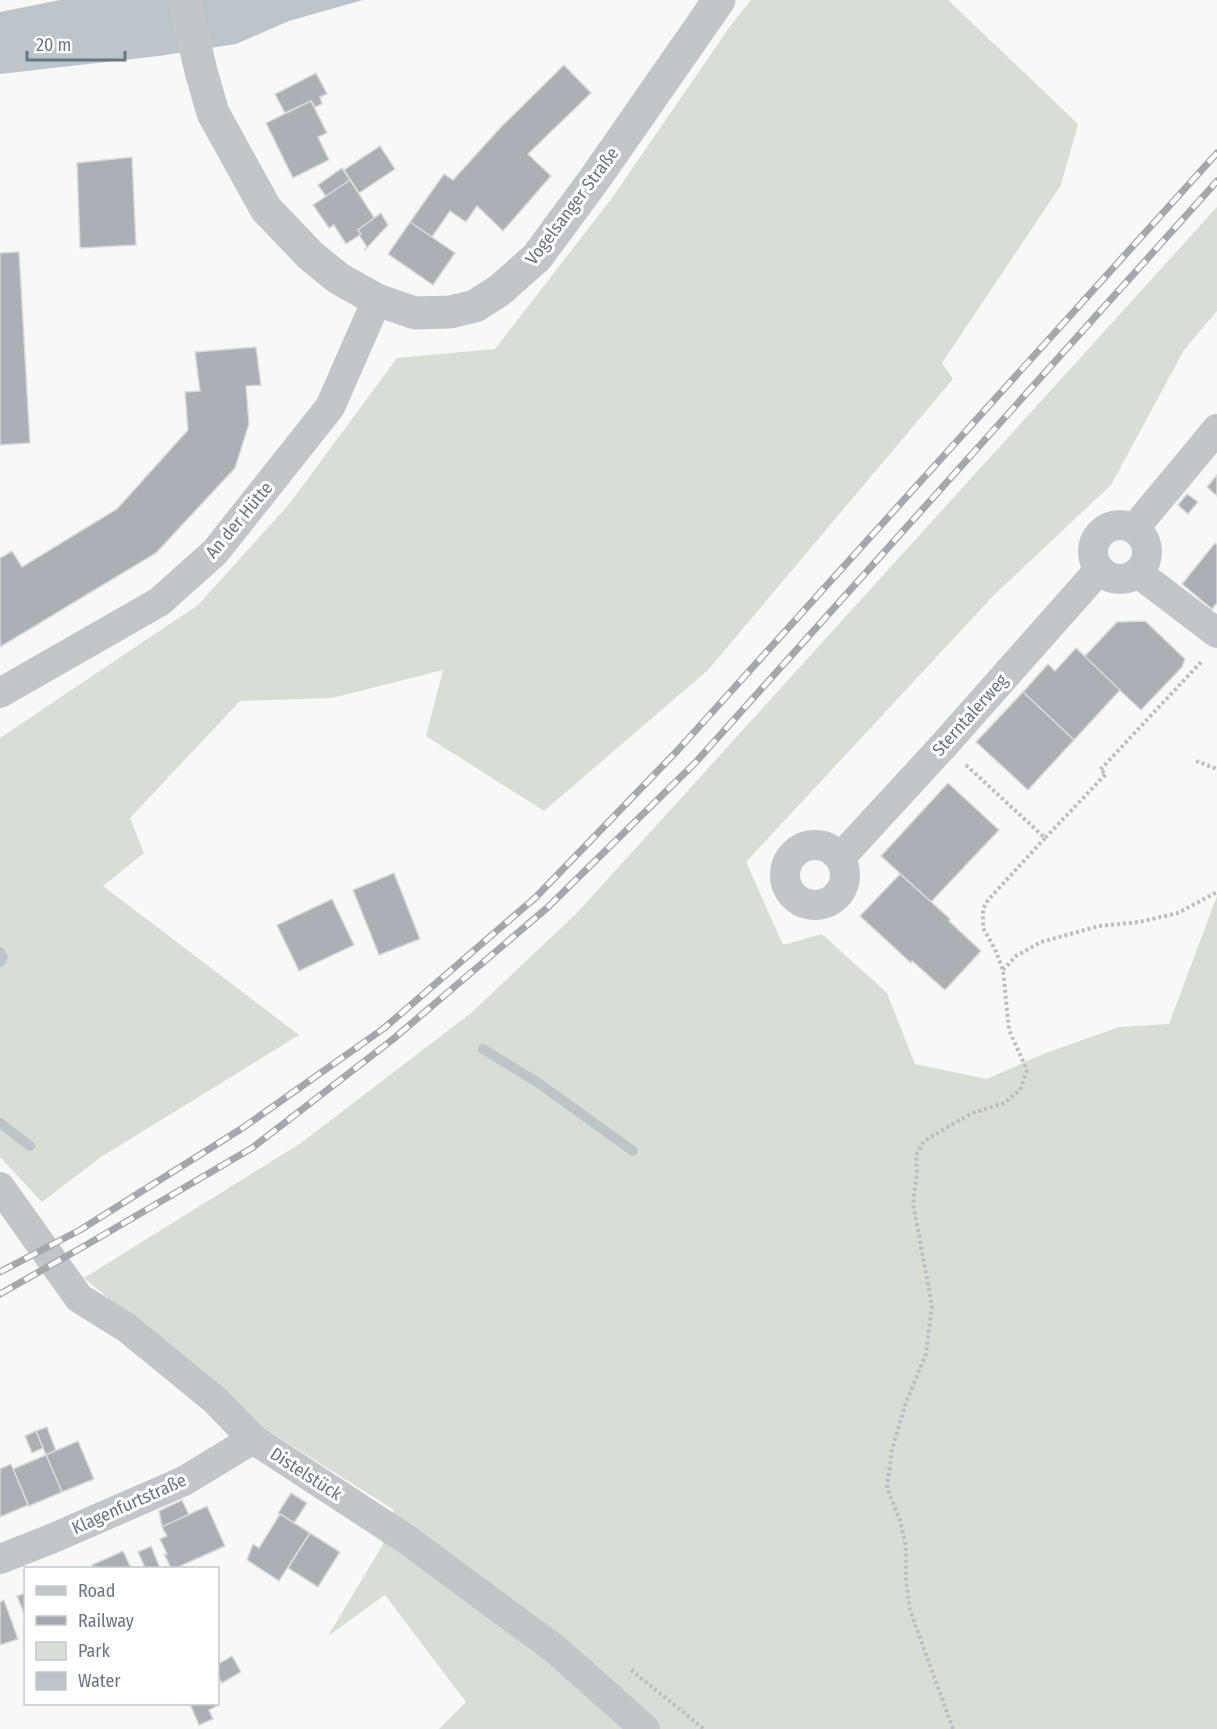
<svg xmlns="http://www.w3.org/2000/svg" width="1217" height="1729" viewBox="0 0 1217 1729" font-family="'Fira Sans Condensed',sans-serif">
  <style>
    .green { fill: #d8ddd5 }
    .water { fill: #bdc5cb }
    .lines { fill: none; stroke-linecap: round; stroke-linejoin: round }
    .stream { stroke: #bdc5cb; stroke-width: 10 }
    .building { fill: #aab0b6; stroke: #dadad8; stroke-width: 1.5 }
    .path { stroke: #bcbec1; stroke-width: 4; stroke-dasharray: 3 3; stroke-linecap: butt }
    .minor { stroke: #c2c5c9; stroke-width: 30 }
    .tertiary { stroke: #c2c5c9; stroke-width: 33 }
    .rail-casing { stroke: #a4a8ae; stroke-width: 7 }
    .rail { stroke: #fff; stroke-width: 4.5; stroke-dasharray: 14; stroke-linecap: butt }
    .labels { text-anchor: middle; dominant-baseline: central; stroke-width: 6; stroke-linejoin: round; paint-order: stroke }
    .street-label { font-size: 18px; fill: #6a7685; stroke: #fff }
  </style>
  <rect width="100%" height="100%" fill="#f8f8f6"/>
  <!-- green -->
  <g class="green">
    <path d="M 751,0 L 948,0 L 1078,124 L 1061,185 L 942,363 L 953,379 L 708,670 L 544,811 L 426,736 L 443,670 L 332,698 L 240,701 L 130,818 L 144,853 L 103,886 L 299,1035 L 101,1157 L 42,1202 L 0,1157 L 0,738 L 198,605 L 290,503 L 397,358 L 495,349 L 612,198 L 731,25 Z"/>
    <path d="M 1217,207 L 1217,311 L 1184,350 L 1111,485 L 994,595 L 746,862 L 783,945 L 822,934 L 887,993 L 915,1064 L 987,1079 L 1043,1054 L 1119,1027 L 1169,1024 L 1217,896 L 1217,1729 L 439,1729 L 466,1702 L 385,1595 L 328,1636 L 382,1546 L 394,1510 L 262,1427 L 84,1278 L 301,1143 L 471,1013 L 576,914 Z"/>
  </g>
  <!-- water -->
  <path class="water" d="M 60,0 L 363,0 L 289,21 L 236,44 L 159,56 L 0,74 L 0,12 Z"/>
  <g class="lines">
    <!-- stream -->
    <g class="stream">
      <path d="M 0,952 L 3,957 L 0,962"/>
      <path d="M 483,1049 L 537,1082 L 633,1151"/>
      <path d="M 0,1123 L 30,1146"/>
    </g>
  </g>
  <!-- building -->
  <g class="building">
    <path d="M 564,65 L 591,93 L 528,154 L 551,176 L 503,231 L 477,206 L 466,222 L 450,211 L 432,237 L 410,222 L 444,174 L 453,180 L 502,126 Z"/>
    <path d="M 316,73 L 327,94 L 320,97 L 322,104 L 315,107 L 311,101 L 285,113 L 275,94 Z"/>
    <path d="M 311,101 L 327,133 L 318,137 L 329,160 L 293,178 L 266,123 Z"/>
    <path d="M 380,146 L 395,169 L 359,193 L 344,170 Z"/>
    <path d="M 132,157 L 136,245 L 80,248 L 77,163 Z"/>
    <path d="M 342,168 L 350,180 L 326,197 L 318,185 Z"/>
    <path d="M 350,180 L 375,219 L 358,230 L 361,234 L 346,244 L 334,225 L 329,228 L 313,205 Z"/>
    <path d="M 381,213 L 388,225 L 364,251 L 367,247 L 359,235 L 361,234 L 358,230 Z"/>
    <path d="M 410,222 L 455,253 L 433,285 L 388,254 Z"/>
    <path d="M 19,252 L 30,443 L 0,445 L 0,253 Z"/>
    <path d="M 256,347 L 261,385 L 246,386 L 249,424 L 235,468 L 156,553 L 0,647 L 0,558 L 12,551 L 22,567 L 117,509 L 188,430 L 185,392 L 200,391 L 195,352 Z"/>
    <path d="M 1217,475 L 1217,496 L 1207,487 Z"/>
    <path d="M 1187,494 L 1198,502 L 1188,514 L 1178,505 Z"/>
    <path d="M 1215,543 L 1217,545 L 1217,603 L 1212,609 L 1182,584 Z"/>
    <path d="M 1145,621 L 1185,659 L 1182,667 L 1141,710 L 1084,657 L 1117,622 Z"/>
    <path d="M 1076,648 L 1120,690 L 1074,740 L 1023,692 L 1048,664 L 1055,671 Z"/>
    <path d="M 1023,692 L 1074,740 L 1028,790 L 976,742 Z"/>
    <path d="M 948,783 L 999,830 L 931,902 L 881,856 Z"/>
    <path d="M 394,873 L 420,939 L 379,955 L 353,890 Z"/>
    <path d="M 900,874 L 950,919 L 949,921 L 981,951 L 945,990 L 912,961 L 911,963 L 860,916 Z"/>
    <path d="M 332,899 L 354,945 L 299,971 L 277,925 Z"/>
    <path d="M 47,1427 L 56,1451 L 46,1455 L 36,1431 Z"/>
    <path d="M 36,1431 L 43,1448 L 32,1453 L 25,1436 Z"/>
    <path d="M 78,1441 L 94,1479 L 62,1492 L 46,1455 Z"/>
    <path d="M 46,1455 L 62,1492 L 29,1506 L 13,1469 Z"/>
    <path d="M 11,1464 L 28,1505 L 0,1517 L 0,1469 Z"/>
    <path d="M 291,1493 L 307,1503 L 294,1523 L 278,1513 Z"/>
    <path d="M 182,1500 L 189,1515 L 162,1527 L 159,1511 Z"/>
    <path d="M 207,1506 L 225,1546 L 176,1568 L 171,1568 L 164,1554 L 167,1554 L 160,1539 L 167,1536 L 162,1527 Z"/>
    <path d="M 280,1514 L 310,1533 L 279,1581 L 247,1560 L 253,1544 L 259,1548 Z"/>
    <path d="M 310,1533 L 340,1552 L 318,1587 L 288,1568 Z"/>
    <path d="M 151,1546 L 160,1568 L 145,1568 L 138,1552 Z"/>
    <path d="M 123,1551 L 131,1568 L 93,1568 L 92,1565 Z"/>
    <path d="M 26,1593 L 26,1618 L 17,1596 Z"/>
    <path d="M 4,1600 L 18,1639 L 0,1645 L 0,1602 Z"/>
    <path d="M 232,1656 L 241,1672 L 222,1683 L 218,1676 L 218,1664 Z"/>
    <path d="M 190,1704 L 216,1704 L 217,1706 L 209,1710 L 213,1719 L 199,1725 Z"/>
  </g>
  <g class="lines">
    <!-- path -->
    <g class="path">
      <path d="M 1196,761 L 1217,769"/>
      <path d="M 966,765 L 1045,838 L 1106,774 L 1100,770 L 1202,661"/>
      <path d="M 1003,970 L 1016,956 L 1041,942 L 1099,926 L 1139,922 L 1178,913 L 1217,892"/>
      <path d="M 631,1670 L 704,1729"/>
      <path d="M 953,1729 L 910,1610 L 906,1580 L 906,1547 L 900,1520 L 887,1488 L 892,1450 L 905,1405 L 926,1354 L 932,1306 L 913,1203 L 917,1174 L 916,1155 L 924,1141 L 972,1113 L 1004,1103 L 1020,1090 L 1027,1070 L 1009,1030 L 1003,970 L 995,949 L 983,928 L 983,909 L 988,900 L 1045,838"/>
    </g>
    <!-- minor -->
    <g class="minor">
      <circle cx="1120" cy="552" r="27"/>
      <path d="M 1134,529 L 1217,429"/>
      <path d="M 1138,573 L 1217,633"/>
      <path d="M 0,693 L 159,602 L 215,552 L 330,407 L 377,300"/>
      <circle cx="815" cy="875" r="30"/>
      <path d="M 840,858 L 944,745 L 1099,570"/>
      <path d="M 0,1187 L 79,1298 L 127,1328 L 215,1400 L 253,1439 L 406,1539 L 555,1649 L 645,1729"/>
      <path d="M 0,1559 L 51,1539 L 184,1481 L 253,1439"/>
    </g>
    <!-- tertiary -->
    <path class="tertiary" d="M 184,0 L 201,71 L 213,113 L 266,209 L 310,255 L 338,278 L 377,300 L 415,313 L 450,312 L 475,306 L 500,290 L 537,257 L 596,177 L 719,0"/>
    <defs>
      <g id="rail">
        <path d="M 0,1272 L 80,1230 L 241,1129 L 383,1029 L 536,897 L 678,750 L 1217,153"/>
        <path d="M 0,1294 L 88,1244 L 252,1148 L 392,1040 L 547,908 L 695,763 L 1217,181"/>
      </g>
    </defs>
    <!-- rail casing -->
    <use href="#rail" class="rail-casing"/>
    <!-- rail -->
    <use href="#rail" class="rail"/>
  </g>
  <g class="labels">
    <!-- street labels -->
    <g class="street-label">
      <text transform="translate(572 206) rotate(-53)">Vogelsanger Straße</text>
      <text transform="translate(239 520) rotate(-50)">An der Hütte</text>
      <text transform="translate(970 715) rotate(-48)">Sterntalerweg</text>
      <text transform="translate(306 1474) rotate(33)">Distelstück</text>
      <text transform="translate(129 1504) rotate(-24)">Klagenfurtstraße</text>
    </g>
  </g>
  <!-- legend -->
  <rect x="24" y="1567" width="195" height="138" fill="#ffffff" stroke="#c3c8ce" stroke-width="1.5"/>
  <rect x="36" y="1586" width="30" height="9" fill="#c2c5c9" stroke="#c3c8ce" stroke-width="1.5"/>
  <text x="78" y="1597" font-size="18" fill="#6a7685">Road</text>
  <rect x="36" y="1616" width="30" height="9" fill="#a4a8ae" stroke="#c3c8ce" stroke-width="1.5"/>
  <text x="78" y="1627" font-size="18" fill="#6a7685">Railway</text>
  <rect x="36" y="1642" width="30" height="18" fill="#d8ddd5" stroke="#c3c8ce" stroke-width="1.5"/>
  <text x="78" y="1657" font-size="18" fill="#6a7685">Park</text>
  <rect x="36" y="1672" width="30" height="18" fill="#bdc5cb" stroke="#c3c8ce" stroke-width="1.5"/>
  <text x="78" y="1687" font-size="18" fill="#6a7685">Water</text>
  <!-- scale -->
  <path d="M27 51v9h98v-9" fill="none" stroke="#6a7685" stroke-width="3"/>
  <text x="36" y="51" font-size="18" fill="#6a7685" stroke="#ffffff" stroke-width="4.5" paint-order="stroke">20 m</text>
</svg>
